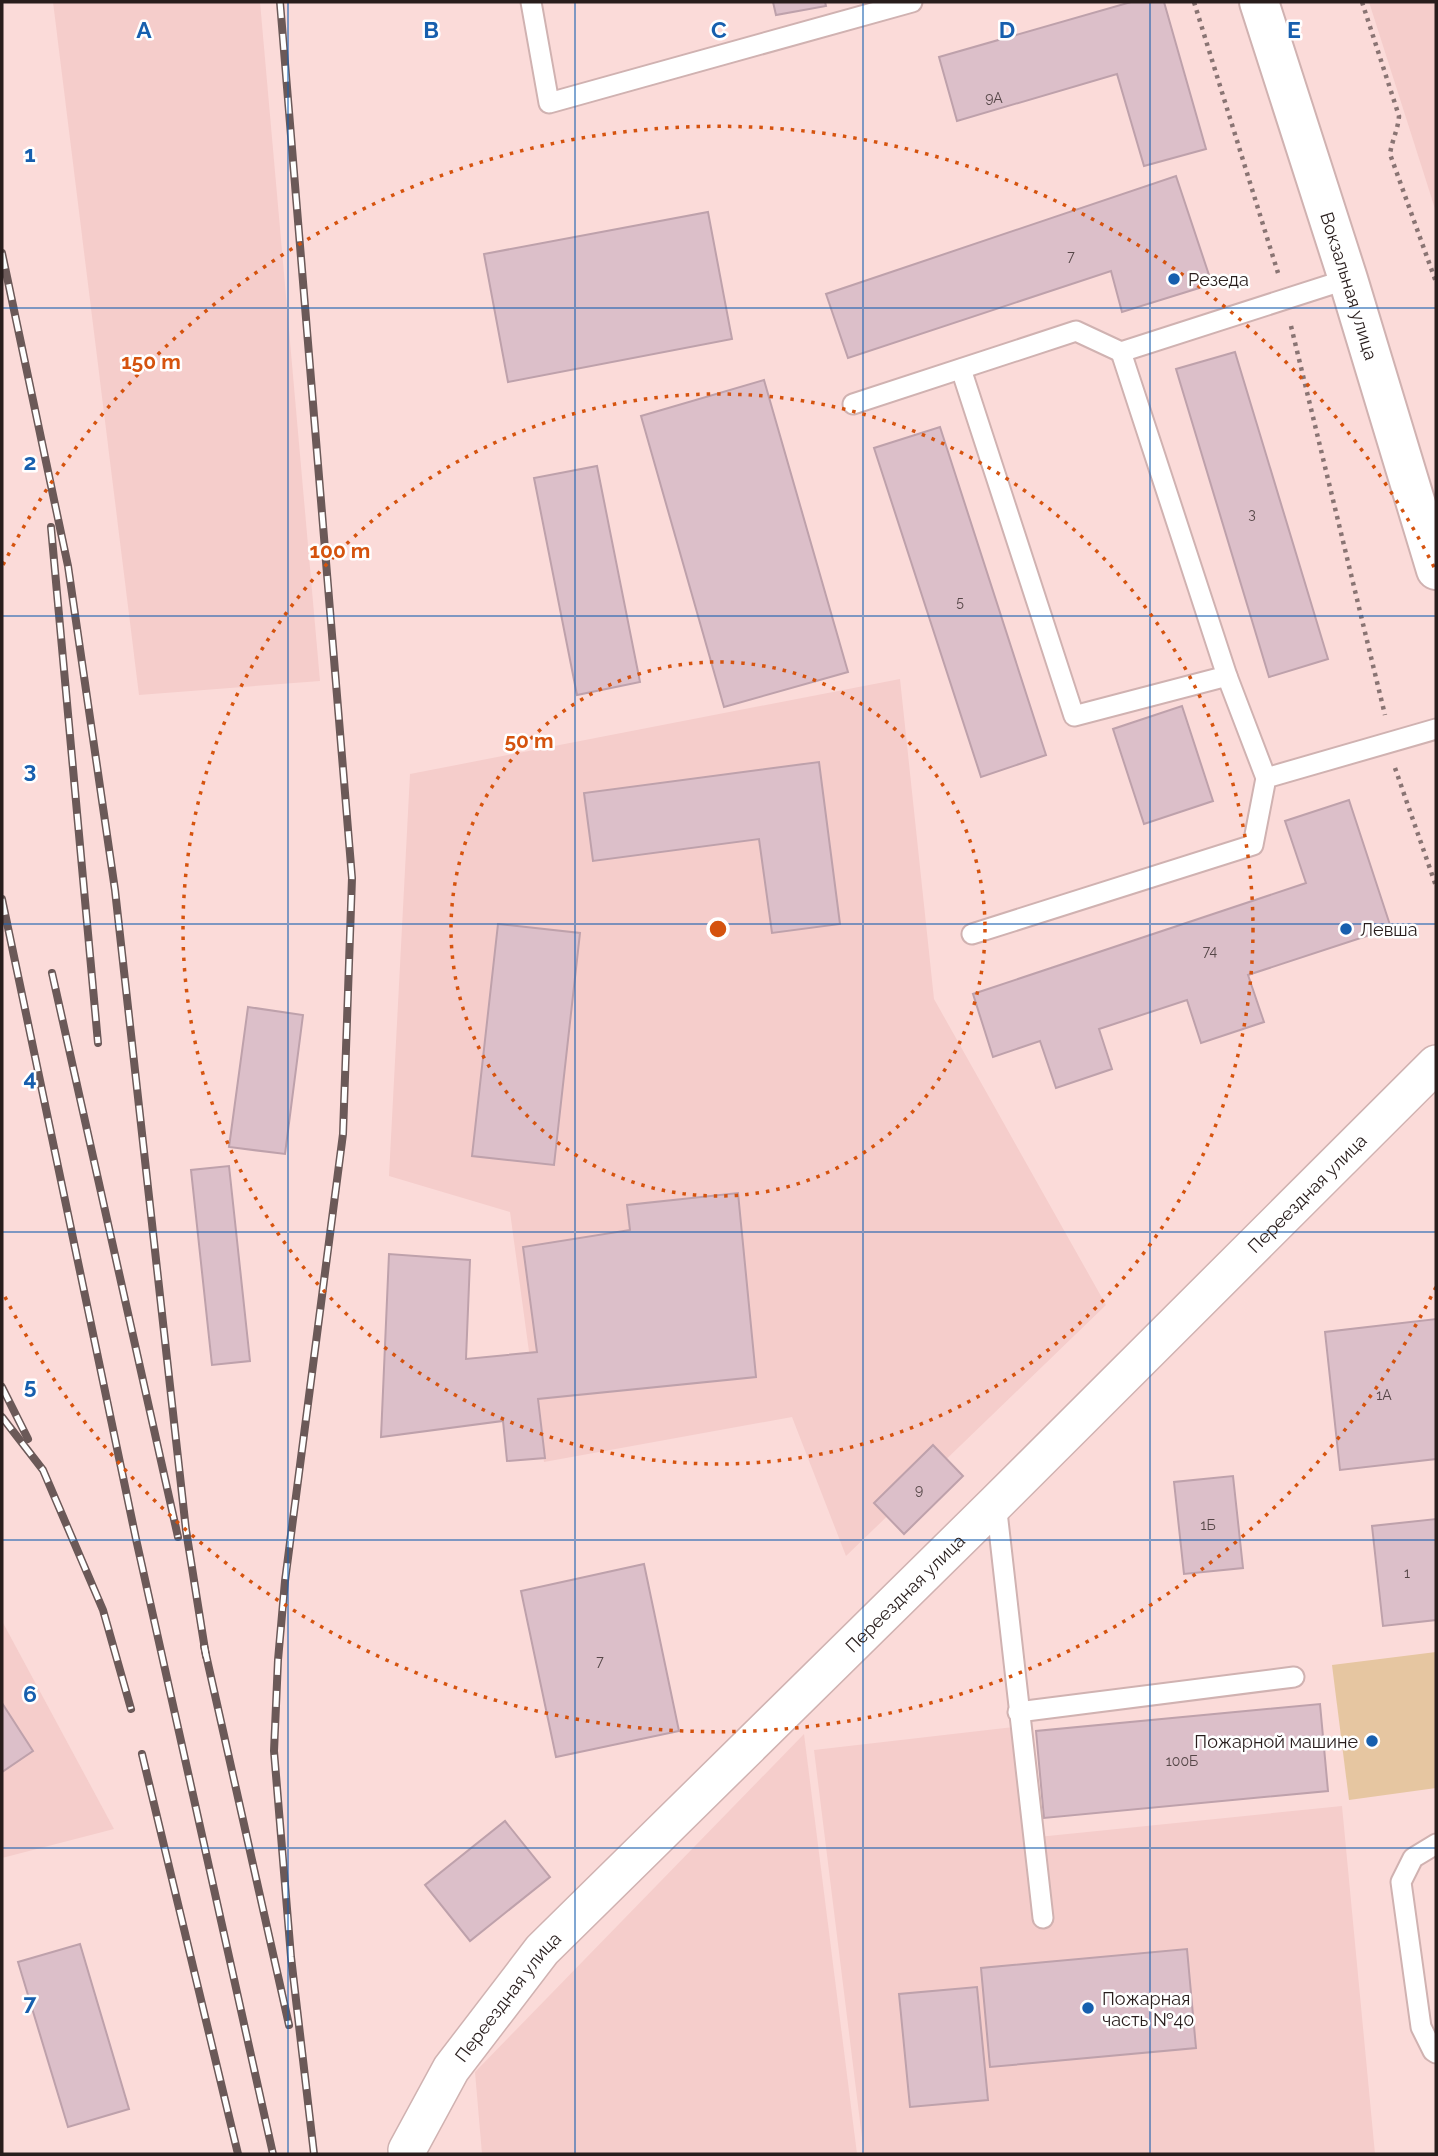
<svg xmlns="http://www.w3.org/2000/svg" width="1438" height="2156" viewBox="0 0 1438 2156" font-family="Raleway,sans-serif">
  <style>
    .built { fill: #f5cdcb }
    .green { fill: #e6c6a1 }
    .building { fill: #dcbfc9; stroke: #bea1ab; stroke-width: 2 }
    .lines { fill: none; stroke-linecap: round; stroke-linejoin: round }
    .service-casing { stroke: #d0b2b1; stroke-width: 23 }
    .minor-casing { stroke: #d0b2b1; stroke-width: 40 }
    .primary-casing { stroke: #d0b2b1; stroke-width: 42 }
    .path { stroke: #897473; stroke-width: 4.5; stroke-dasharray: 3.5 5; stroke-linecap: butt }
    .service { stroke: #fff; stroke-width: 19 }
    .minor { stroke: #fff; stroke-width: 37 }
    .primary { stroke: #fff; stroke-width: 38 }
    .rail-casing { stroke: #6b5958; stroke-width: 8 }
    .rail { stroke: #fff; stroke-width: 5; stroke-dasharray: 16; stroke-linecap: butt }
    .grid { fill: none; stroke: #175fae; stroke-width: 2; stroke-opacity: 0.55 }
    .ring { fill: none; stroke: #d5530e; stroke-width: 3.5; stroke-dasharray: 3.5 7 }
    .poi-dot { fill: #175fae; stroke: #fff; stroke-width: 2.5 }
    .labels { text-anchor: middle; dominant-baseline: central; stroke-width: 5; stroke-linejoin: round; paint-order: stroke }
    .number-label { font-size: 14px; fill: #554647 }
    .poi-label { font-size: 18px; fill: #281d1c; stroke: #fff; text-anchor: start }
    .street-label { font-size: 18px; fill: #281d1c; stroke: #fff }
    .grid-label { font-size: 23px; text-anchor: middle; font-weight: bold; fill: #175fae; stroke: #fff; stroke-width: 5; stroke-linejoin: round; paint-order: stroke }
    .centre { fill: #d5530e; stroke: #fff; stroke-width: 3.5 }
    .ring-label { font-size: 21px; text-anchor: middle; font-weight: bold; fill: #d5530e; stroke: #fff; stroke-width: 5; stroke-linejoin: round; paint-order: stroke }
  </style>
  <rect width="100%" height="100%" fill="#fbdbd9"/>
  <!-- built -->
  <g class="built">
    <path d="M 53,2 L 260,2 L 320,681 L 139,695 Z"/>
    <path d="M 1369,2 L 1436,2 L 1436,212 L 1423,171 Z"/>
    <path d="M 900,679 L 934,999 L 1106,1305 L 846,1556 L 792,1417 L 544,1462 L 510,1212 L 389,1176 L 410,774 Z"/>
    <path d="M 2,1621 L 114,1829 L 2,1858 Z"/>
    <path d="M 1023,1726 L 1038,1837 L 1342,1806 L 1375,2154 L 864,2154 L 814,1750 Z"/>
    <path d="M 804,1734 L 857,2154 L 482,2154 L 475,2072 Z"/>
  </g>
  <!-- green -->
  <path class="green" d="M 1436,1652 L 1436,1788 L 1349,1800 L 1332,1665 Z"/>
  <!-- building -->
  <g class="building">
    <path d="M 773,2 L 825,2 L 826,6 L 776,15 Z"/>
    <path d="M 1131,2 L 1164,2 L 1206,149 L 1144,166 L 1117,74 L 957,121 L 939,57 Z"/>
    <path d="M 1176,176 L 1212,284 L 1122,312 L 1111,271 L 848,358 L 826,294 Z"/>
    <path d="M 708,212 L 732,339 L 508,382 L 484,254 Z"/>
    <path d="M 1235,352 L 1328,659 L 1269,677 L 1176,369 Z"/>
    <path d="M 764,380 L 848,672 L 724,707 L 641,416 Z"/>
    <path d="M 940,427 L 1046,755 L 981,777 L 874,448 Z"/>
    <path d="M 597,466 L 640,682 L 577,695 L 534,478 Z"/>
    <path d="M 1182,706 L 1213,801 L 1144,824 L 1113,729 Z"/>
    <path d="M 819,762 L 840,924 L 772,933 L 759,839 L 593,861 L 584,793 Z"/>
    <path d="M 1349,800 L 1391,928 L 1248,975 L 1264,1022 L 1201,1043 L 1187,1000 L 1099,1029 L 1112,1069 L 1056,1088 L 1040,1041 L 993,1057 L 973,994 L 1306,883 L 1285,821 Z"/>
    <path d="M 498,924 L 580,933 L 554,1165 L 472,1156 Z"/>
    <path d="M 248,1007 L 303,1015 L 285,1154 L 229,1147 Z"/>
    <path d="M 229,1166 L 250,1361 L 212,1365 L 191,1170 Z"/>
    <path d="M 738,1193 L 756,1377 L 538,1399 L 545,1458 L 507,1461 L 503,1421 L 381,1437 L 389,1254 L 470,1260 L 466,1359 L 537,1352 L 523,1247 L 630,1230 L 627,1205 Z"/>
    <path d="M 1436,1319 L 1436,1459 L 1340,1470 L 1325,1332 Z"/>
    <path d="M 933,1445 L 963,1476 L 904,1534 L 874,1503 Z"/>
    <path d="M 1233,1476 L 1243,1568 L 1184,1574 L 1174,1482 Z"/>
    <path d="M 1436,1519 L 1436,1620 L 1383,1626 L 1372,1526 Z"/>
    <path d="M 644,1564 L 679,1731 L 556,1757 L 521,1591 Z"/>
    <path d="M 2,1703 L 33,1751 L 2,1772 Z"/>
    <path d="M 1320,1704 L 1328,1791 L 1044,1818 L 1036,1731 Z"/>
    <path d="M 505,1821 L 550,1877 L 470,1941 L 425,1885 Z"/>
    <path d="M 80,1944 L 129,2109 L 68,2127 L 18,1962 Z"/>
    <path d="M 1187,1949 L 1196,2048 L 990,2067 L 981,1968 Z"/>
    <path d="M 977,1987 L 988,2100 L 910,2107 L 899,1994 Z"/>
  </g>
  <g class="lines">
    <defs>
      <g id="service">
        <path d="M 531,2 L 549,103 L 912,2"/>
        <path d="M 961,369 L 1074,716 L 1227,676 L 1121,352"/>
        <path d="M 853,404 L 1076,331 L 1121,352 L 1348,279"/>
        <path d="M 1227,676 L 1266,778"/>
        <path d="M 972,934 L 1253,845 L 1266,778 L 1436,729"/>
        <path d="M 996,1503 L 1043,1918"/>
        <path d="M 1018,1712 L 1294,1677"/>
        <path d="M 1436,1844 L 1413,1858 L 1401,1882 L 1421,2027 L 1433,2051 L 1436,2053"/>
      </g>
      <g id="minor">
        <path id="s1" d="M 407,2150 L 451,2069 L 542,1950 L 996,1503 L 1436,1064"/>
      </g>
      <g id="primary">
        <path id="s2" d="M 1259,2 L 1348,279 L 1436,570"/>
      </g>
    </defs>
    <!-- service casing -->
    <use href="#service" class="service-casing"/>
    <!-- minor casing -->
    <use href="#minor" class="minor-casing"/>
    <!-- primary casing -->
    <use href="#primary" class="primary-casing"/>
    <!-- path -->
    <g class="path">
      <path d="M 1194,2 L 1278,273"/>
      <path d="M 1362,2 L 1399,116 C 1398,130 1392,140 1390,154 L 1436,282"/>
      <path d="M 1291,326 L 1385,715"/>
      <path d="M 1395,768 L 1436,886"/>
    </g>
    <!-- service -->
    <use href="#service" class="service"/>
    <!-- minor -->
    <use href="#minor" class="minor"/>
    <!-- primary -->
    <use href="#primary" class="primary"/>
    <defs>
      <g id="rail">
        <path d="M 280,2 L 352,878 L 343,1134 L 285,1581 L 278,1660 L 274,1751 L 291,1957 L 314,2154"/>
        <path d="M 2,253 L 68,566 L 115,890 L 186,1530 L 206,1656"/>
        <path d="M 51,527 L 98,1043"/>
        <path d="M 2,899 L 136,1539 L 273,2154"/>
        <path d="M 52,973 L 178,1537"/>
        <path d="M 2,1387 L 28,1439"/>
        <path d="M 2,1417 L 43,1470 L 103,1610 L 131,1709"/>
        <path d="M 204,1646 L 289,2025"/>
        <path d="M 142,1754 L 238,2154"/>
      </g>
    </defs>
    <!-- rail casing -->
    <use href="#rail" class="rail-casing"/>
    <!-- rail -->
    <use href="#rail" class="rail"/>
  </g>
  <!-- grid -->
  <path class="grid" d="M 288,2 L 288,2154M 575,2 L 575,2154M 863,2 L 863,2154M 1150,2 L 1150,2154M 2,308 L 1436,308M 2,616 L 1436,616M 2,924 L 1436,924M 2,1232 L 1436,1232M 2,1540 L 1436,1540M 2,1848 L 1436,1848"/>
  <!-- distance rings -->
  <g class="ring">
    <circle cx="718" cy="929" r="267"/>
    <circle cx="718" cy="929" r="535"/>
    <path d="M1436 1287A802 802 0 0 1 3 1293M3 565A802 802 0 0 1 1436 571"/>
  </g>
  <!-- markers -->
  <g class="poi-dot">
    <circle cx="1174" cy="279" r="7"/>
    <circle cx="1346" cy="929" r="7"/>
    <circle cx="1372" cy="1741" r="7"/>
    <circle cx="1088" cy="2008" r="7"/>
  </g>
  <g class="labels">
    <!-- number labels -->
    <g class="number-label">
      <text x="994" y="98">9А</text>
      <text x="1071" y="256">7</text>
      <text x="1252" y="514">3</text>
      <text x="960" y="602">5</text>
      <text x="1210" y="951">74</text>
      <text x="1384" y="1395">1А</text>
      <text x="919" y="1490">9</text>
      <text x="1208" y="1525">1Б</text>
      <text x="1407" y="1573">1</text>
      <text x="600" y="1661">7</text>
      <text x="1182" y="1761">100Б</text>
    </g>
    <!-- poi labels -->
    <g class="poi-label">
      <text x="1188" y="279">Резеда</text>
      <text x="1360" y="929">Левша</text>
      <text x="1358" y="1741" text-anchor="end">Пожарной машине</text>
      <text x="1102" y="1998">Пожарная<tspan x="1102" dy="21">часть №40</tspan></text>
    </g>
    <!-- street labels -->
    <g class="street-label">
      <text stroke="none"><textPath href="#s2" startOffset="298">Вокзальная улица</textPath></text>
      <text stroke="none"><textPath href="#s1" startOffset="1318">Переездная улица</textPath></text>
      <text stroke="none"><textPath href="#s1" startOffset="751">Переездная улица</textPath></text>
      <text stroke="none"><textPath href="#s1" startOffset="184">Переездная улица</textPath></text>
    </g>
  </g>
  <g class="grid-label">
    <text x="144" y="38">A</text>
    <text x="431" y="38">B</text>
    <text x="719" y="38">C</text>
    <text x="1007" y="38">D</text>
    <text x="1294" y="38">E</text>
    <text x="30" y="162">1</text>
    <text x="30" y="470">2</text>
    <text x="30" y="778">3</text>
    <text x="30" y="1086">4</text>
    <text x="30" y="1394">5</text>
    <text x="30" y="1702">6</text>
    <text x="30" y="2010">7</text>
  </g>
  <circle cx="718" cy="929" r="10" class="centre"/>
  <g class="ring-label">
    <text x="151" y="369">150 m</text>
    <text x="340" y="558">100 m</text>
    <text x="529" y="748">50 m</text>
  </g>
  <!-- border -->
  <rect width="1438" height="2156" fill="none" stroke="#281d1c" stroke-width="7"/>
</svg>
